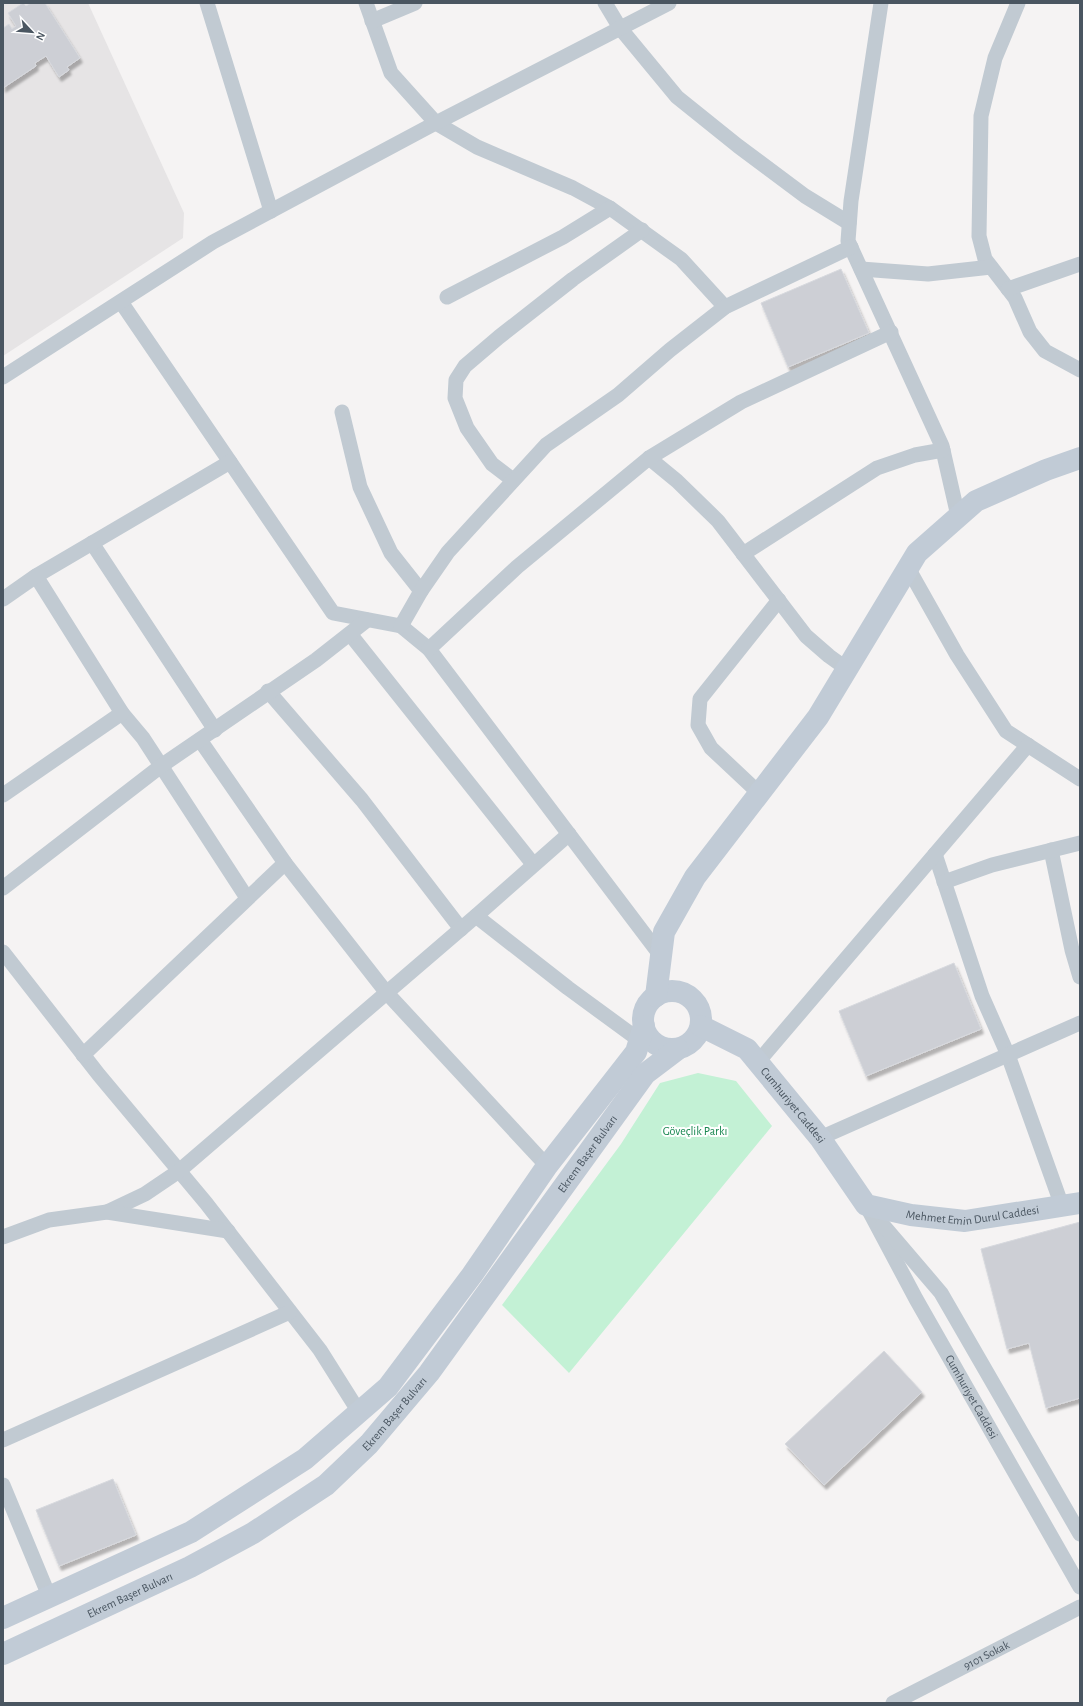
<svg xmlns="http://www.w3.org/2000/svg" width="1083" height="1706" viewBox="0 0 1083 1706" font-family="'Alegreya Sans',sans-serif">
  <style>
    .education { fill: #e6e4e5 }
    .green { fill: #c3f1d5 }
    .building { fill: #cdcfd5; stroke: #d7d9de; filter: url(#shadow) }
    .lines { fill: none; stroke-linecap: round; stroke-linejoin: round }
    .street { stroke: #c1cad2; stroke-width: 15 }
    .secondary { stroke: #c1cbd6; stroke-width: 22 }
    .labels { text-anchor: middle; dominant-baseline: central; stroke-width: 4; stroke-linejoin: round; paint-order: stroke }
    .street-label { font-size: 12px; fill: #4a5661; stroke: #fff }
    .park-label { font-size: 12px; fill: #17864f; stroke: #fff }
  </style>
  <defs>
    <filter id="shadow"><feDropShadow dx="2.5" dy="4.5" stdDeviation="1" flood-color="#0004"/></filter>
  </defs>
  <rect width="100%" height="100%" fill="#f5f3f3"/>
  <!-- education -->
  <path class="education" d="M 3,3 L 88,3 L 184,213 L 183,238 L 3,356 Z"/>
  <!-- green -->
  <path class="green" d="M 698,1073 L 736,1081 L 772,1126 L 569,1373 L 502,1305 L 621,1144 L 660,1083 Z"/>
  <!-- building -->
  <g class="building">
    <path d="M 23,3 L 26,6 L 31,3 L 45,3 L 80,58 L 67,67 L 69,70 L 59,77 L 46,56 L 35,63 L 36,66 L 3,88 L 3,28 L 9,24 L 12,29 L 16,26 L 8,13 Z"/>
    <path d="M 841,269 L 869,333 L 788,367 L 761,303 Z"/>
    <path d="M 954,963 L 981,1029 L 866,1076 L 839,1011 Z"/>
    <path d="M 1080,1222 L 1080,1398 L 1046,1408 L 1029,1343 L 1007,1349 L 981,1249 Z"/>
    <path d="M 884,1351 L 922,1392 L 824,1485 L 785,1444 Z"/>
    <path d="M 113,1479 L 136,1535 L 59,1566 L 36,1510 Z"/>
  </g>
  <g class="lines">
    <!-- street -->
    <g class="street">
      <path d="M 207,3 L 271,211"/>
      <path d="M 366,3 L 391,73 L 436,123 L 477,147 L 573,188 L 610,208 L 681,259 L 725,307"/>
      <path d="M 605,3 L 620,28 L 677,97 L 738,146 L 805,196 L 849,223"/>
      <path d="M 881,3 L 851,201 L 848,241 L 942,446 L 958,516"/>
      <path d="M 1018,3 L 995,58 L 981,116 L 979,236 L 985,259 L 1015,298 L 1030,332 L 1045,351 L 1080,370"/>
      <path d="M 372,21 L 415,3"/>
      <path d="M 861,269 L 928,274 L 991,267"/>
      <path d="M 1008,289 L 1080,264"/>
      <path d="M 447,297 L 563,237 L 610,208"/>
      <path d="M 121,302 L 333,613 L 401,626 L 429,649 L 661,956"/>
      <path d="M 3,377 L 213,242 L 430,126 L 669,3"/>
      <path d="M 342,412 L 360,487 L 391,553 L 421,591 L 401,626"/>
      <path d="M 649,458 L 677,481 L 718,521 L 806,636 L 829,656 L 847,669"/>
      <path d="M 513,480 L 492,464 L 467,428 L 455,398 L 456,380 L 465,366 L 499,337 L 573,279 L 642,230"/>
      <path d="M 92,543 L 215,730"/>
      <path d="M 743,554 L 877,468 L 915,455 L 943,450"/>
      <path d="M 908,568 L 957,655 L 1006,731 L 1080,779"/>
      <path d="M 36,576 L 122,713 L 143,738 L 247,898"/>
      <path d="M 421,591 L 448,552 L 546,445 L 618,395 L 670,350 L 725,307 L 851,247"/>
      <path d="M 3,599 L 36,576 L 230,462"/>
      <path d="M 350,634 L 533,864"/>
      <path d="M 429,649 L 517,567 L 649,458 L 741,402 L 891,332"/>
      <path d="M 268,691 L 362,800 L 461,929"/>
      <path d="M 200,740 L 285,863 L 386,992 L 547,1166"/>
      <path d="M 759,793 L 711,748 L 698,725 L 700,699 L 779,600"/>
      <path d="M 3,795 L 122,713"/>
      <path d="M 1051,850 L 1072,950 L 1080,977"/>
      <path d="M 935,854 L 982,996 L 1008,1055 L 1062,1206"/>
      <path d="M 944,882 L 992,865 L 1080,843"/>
      <path d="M 3,888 L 161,766 L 316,660 L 367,620"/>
      <path d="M 476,916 L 568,988 L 639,1040"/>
      <path d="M 3,952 L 99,1075 L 206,1203 L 320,1350 L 359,1412"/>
      <path d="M 83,1055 L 285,863"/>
      <path d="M 758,1062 L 1028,745"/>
      <path d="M 820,1138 L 1080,1023"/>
      <path id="s1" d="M 866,1205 L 916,1299 L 1080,1587"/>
      <path d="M 107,1212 L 145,1194 L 179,1171 L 476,916 L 569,834"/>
      <path d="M 883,1225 L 941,1293 L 1080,1534"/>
      <path d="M 3,1237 L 49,1220 L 107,1212 L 228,1231"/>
      <path d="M 3,1440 L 290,1312"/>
      <path d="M 3,1485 L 49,1596"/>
      <path id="s2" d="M 893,1703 L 1080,1607"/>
    </g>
    <!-- secondary -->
    <g class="secondary">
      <circle cx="672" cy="1020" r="29"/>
      <path d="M 656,996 L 664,932 L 695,877 L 818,717 L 917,553 L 976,501 L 1046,470 L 1080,458"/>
      <path id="s3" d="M 701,1026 L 747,1049 L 820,1138 L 866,1205 L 911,1215 L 965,1221 L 1080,1203"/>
      <path d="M 3,1618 L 191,1532 L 305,1459 L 388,1387 L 472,1275 L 547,1166 L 636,1052 L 644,1026"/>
      <path id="s4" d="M 3,1654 L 190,1567 L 253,1533 L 326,1485 L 369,1444 L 429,1373 L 645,1074 L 678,1049"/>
    </g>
  </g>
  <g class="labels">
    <!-- street labels -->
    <g class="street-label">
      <text stroke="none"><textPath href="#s3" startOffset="124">Cumhuriyet Caddesi</textPath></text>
      <text stroke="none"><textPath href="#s4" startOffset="788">Ekrem Başer Bulvarı</textPath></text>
      <text stroke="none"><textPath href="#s3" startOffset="356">Mehmet Emin Durul Caddesi</textPath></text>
      <text stroke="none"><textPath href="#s1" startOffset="219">Cumhuriyet Caddesi</textPath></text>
      <text stroke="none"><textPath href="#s4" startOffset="464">Ekrem Başer Bulvarı</textPath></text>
      <text stroke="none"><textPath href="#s4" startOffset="140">Ekrem Başer Bulvarı</textPath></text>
      <text stroke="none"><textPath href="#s2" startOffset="105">9101 Sokak</textPath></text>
    </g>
    <!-- park labels -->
    <g class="park-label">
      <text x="695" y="1131">Göveçlik Parkı</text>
    </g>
  </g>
  <!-- border -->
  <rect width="1083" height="1706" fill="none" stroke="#4a5661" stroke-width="8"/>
  <!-- north arrow -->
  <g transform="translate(32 32) rotate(116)" stroke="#ffffff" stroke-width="3" paint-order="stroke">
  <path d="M0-3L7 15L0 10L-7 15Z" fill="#4a5661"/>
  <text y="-6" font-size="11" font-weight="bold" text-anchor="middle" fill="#4a5661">N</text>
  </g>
</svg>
